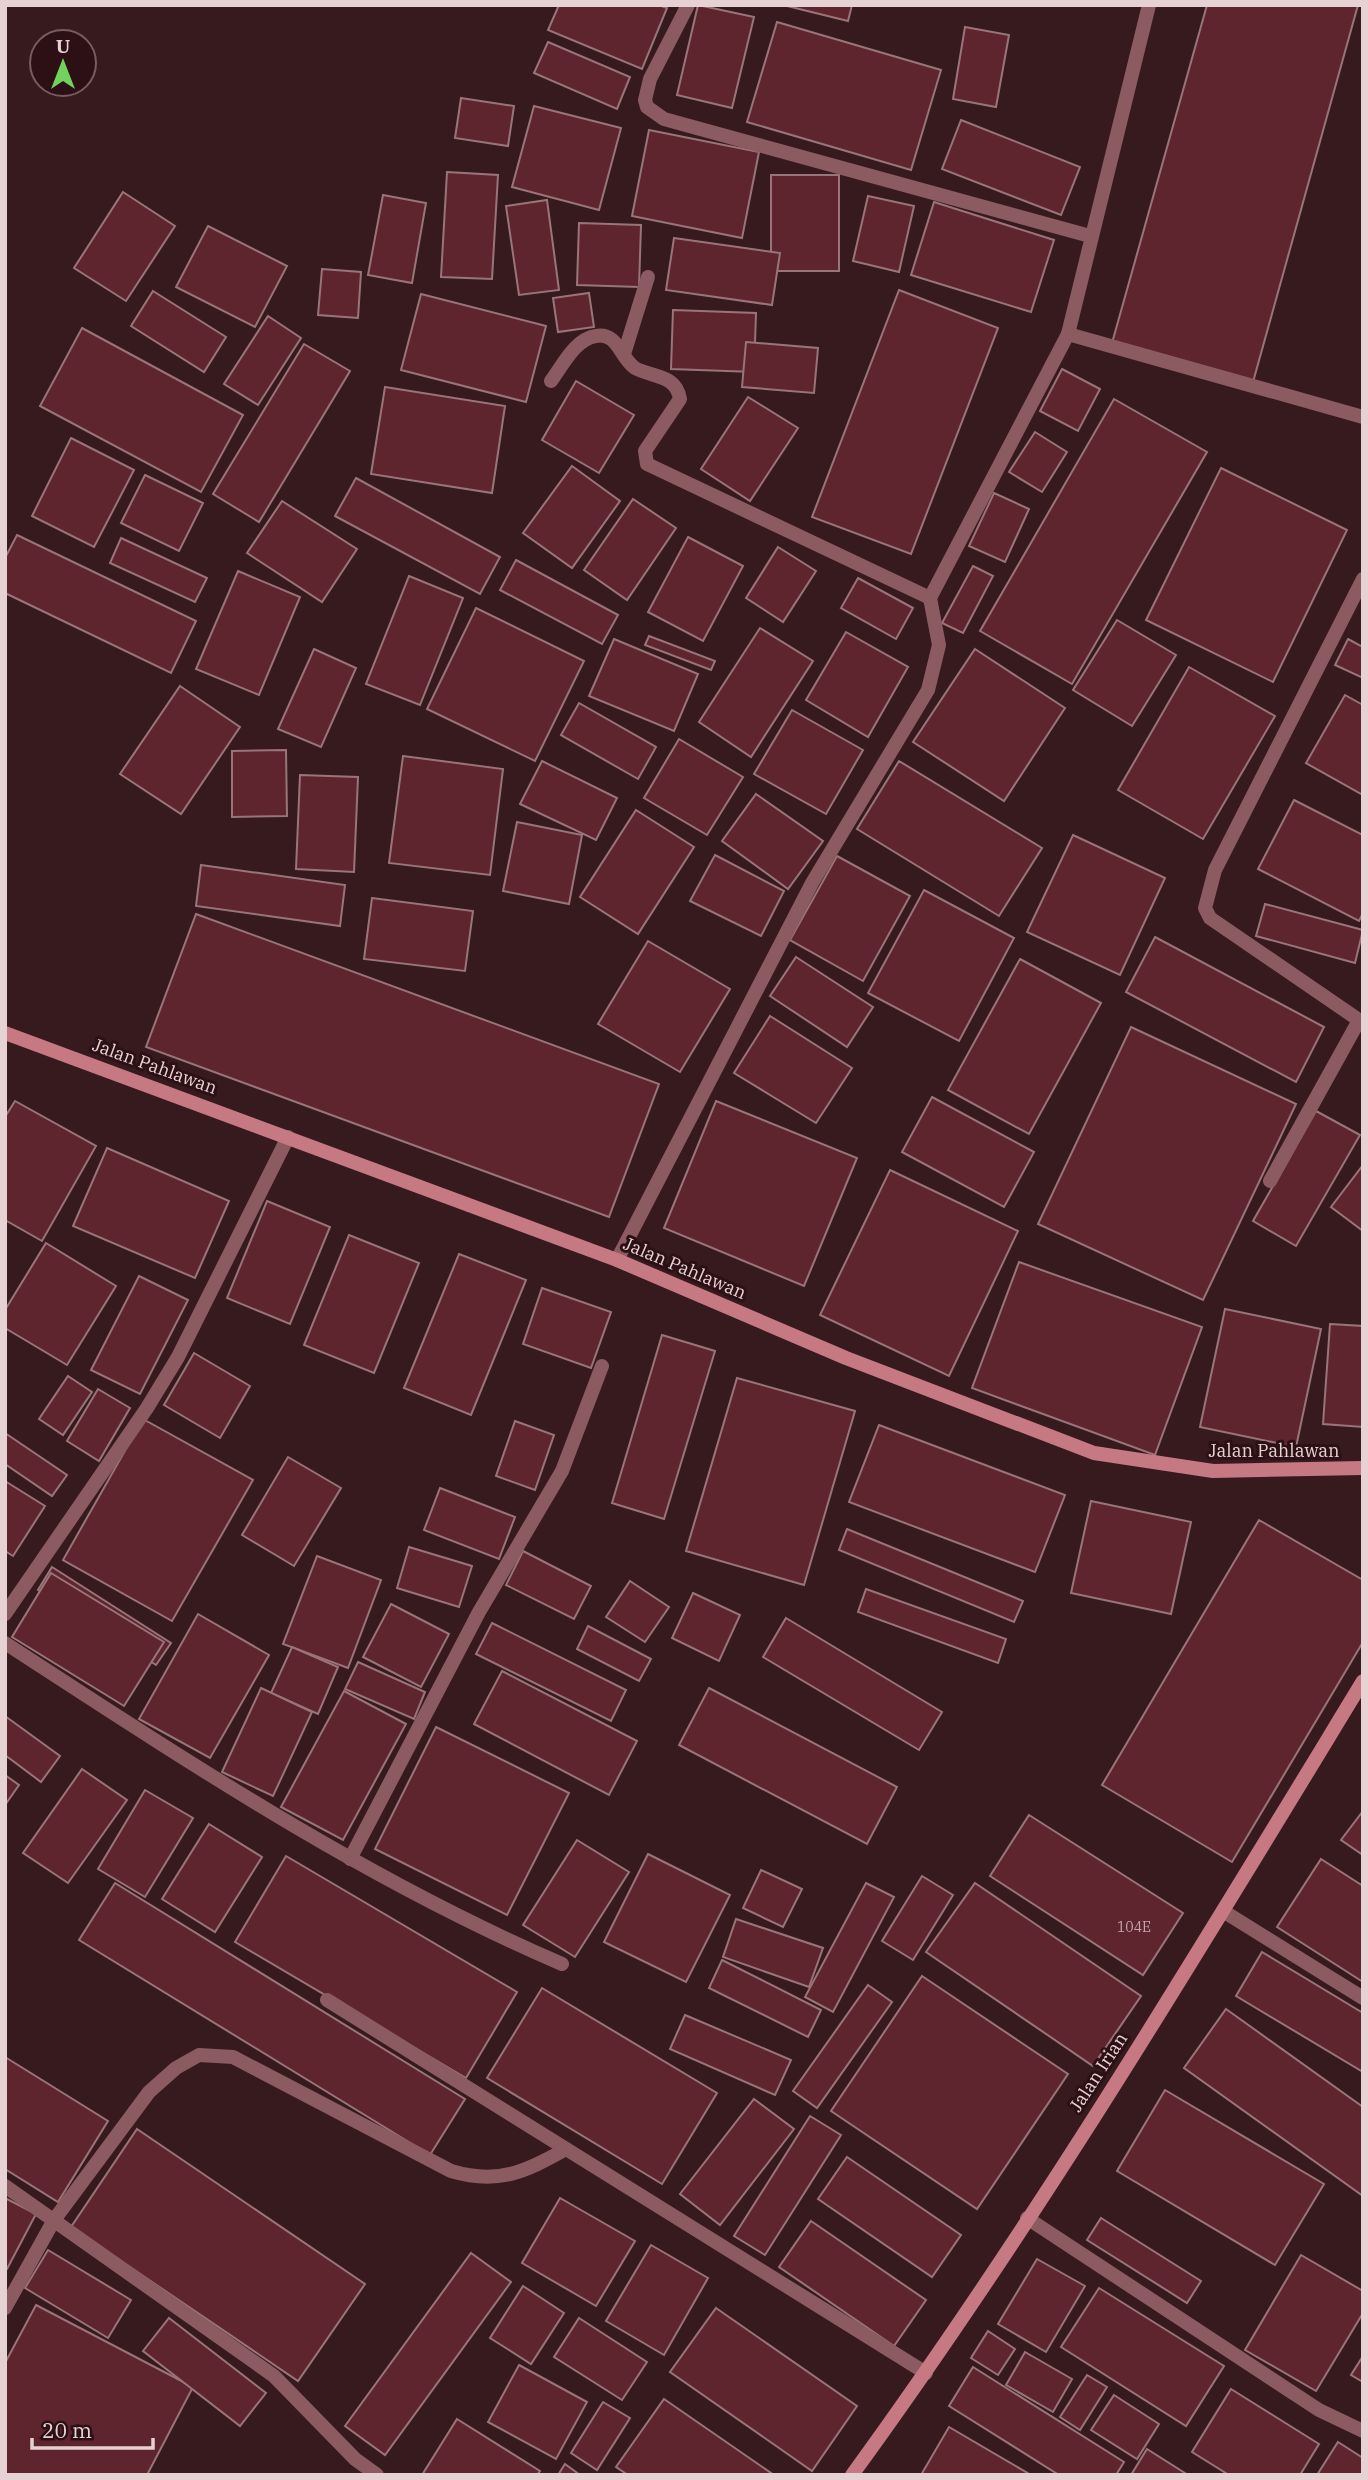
<svg xmlns="http://www.w3.org/2000/svg" width="1368" height="2480" viewBox="0 0 1368 2480" font-family="'IBM Plex Serif',serif">
  <style>
    .building { fill: #5e252f; stroke: #997478; stroke-width: 2 }
    .lines { fill: none; stroke-linecap: round; stroke-linejoin: round }
    .street { stroke: #8c5b61; stroke-width: 14 }
    .secondary { stroke: #c77983; stroke-width: 14 }
    .labels { text-anchor: middle; dominant-baseline: central; stroke-width: 6; stroke-linejoin: round; paint-order: stroke }
    .number-label { font-size: 14px; fill: #c4a6aa }
    .street-label { font-size: 18px; fill: #e6d1d3; stroke: #2c1015 }
  </style>
  <rect width="100%" height="100%" fill="#371a1e"/>
  <!-- building -->
  <g class="building">
    <path d="M 559,5 L 659,5 L 667,8 L 642,69 L 548,30 Z"/>
    <path d="M 698,5 L 754,17 L 732,108 L 677,95 Z"/>
    <path d="M 783,5 L 852,5 L 848,21 Z"/>
    <path d="M 1207,5 L 1358,5 L 1253,382 L 1112,343 Z"/>
    <path d="M 777,22 L 941,70 L 911,170 L 747,122 Z"/>
    <path d="M 965,27 L 1009,35 L 996,107 L 953,99 Z"/>
    <path d="M 548,42 L 630,77 L 617,109 L 534,73 Z"/>
    <path d="M 461,98 L 514,106 L 508,146 L 455,138 Z"/>
    <path d="M 534,106 L 621,128 L 599,210 L 512,187 Z"/>
    <path d="M 961,120 L 1080,167 L 1061,215 L 942,169 Z"/>
    <path d="M 649,130 L 759,152 L 742,238 L 632,216 Z"/>
    <path d="M 447,172 L 498,175 L 492,279 L 441,277 Z"/>
    <rect x="771" y="175" width="68" height="96"/>
    <path d="M 123,192 L 175,226 L 126,301 L 74,268 Z"/>
    <path d="M 383,195 L 426,203 L 412,283 L 368,275 Z"/>
    <path d="M 868,196 L 914,206 L 899,272 L 853,261 Z"/>
    <path d="M 547,200 L 559,290 L 519,295 L 506,206 Z"/>
    <path d="M 934,202 L 1054,240 L 1031,312 L 911,275 Z"/>
    <path d="M 579,223 L 641,225 L 639,287 L 577,285 Z"/>
    <path d="M 208,226 L 287,266 L 255,327 L 176,287 Z"/>
    <path d="M 674,238 L 780,253 L 772,305 L 666,290 Z"/>
    <path d="M 322,269 L 361,272 L 358,318 L 318,315 Z"/>
    <path d="M 899,290 L 998,328 L 911,554 L 812,517 Z"/>
    <path d="M 153,291 L 226,337 L 204,372 L 131,326 Z"/>
    <path d="M 589,293 L 594,327 L 558,332 L 553,298 Z"/>
    <path d="M 421,294 L 546,326 L 526,402 L 401,370 Z"/>
    <path d="M 673,310 L 756,313 L 754,372 L 671,369 Z"/>
    <path d="M 268,316 L 301,338 L 258,405 L 224,384 Z"/>
    <path d="M 82,328 L 243,415 L 201,492 L 40,406 Z"/>
    <path d="M 746,342 L 818,348 L 814,393 L 742,387 Z"/>
    <path d="M 304,344 L 350,371 L 259,522 L 213,494 Z"/>
    <path d="M 1062,369 L 1100,389 L 1078,431 L 1040,411 Z"/>
    <path d="M 576,381 L 634,415 L 599,473 L 542,440 Z"/>
    <path d="M 385,387 L 505,406 L 492,493 L 371,474 Z"/>
    <path d="M 748,397 L 798,428 L 750,501 L 701,469 Z"/>
    <path d="M 1114,399 L 1207,452 L 1072,684 L 980,631 Z"/>
    <path d="M 1035,432 L 1067,452 L 1042,492 L 1009,472 Z"/>
    <path d="M 71,438 L 134,470 L 94,547 L 32,516 Z"/>
    <path d="M 572,466 L 620,501 L 572,568 L 523,533 Z"/>
    <path d="M 1221,468 L 1347,530 L 1273,682 L 1146,620 Z"/>
    <path d="M 145,475 L 203,503 L 179,551 L 121,523 Z"/>
    <path d="M 356,478 L 500,557 L 480,594 L 335,516 Z"/>
    <path d="M 994,493 L 1029,509 L 1005,562 L 969,546 Z"/>
    <path d="M 633,499 L 676,528 L 627,600 L 584,570 Z"/>
    <path d="M 282,501 L 357,549 L 322,602 L 247,553 Z"/>
    <path d="M 17,535 L 196,621 L 171,673 L 5,593 L 5,558 Z"/>
    <path d="M 688,537 L 743,566 L 703,641 L 648,612 Z"/>
    <path d="M 121,538 L 207,578 L 195,602 L 110,563 Z"/>
    <path d="M 778,547 L 816,571 L 783,622 L 746,598 Z"/>
    <path d="M 516,560 L 618,615 L 602,644 L 500,590 Z"/>
    <path d="M 973,566 L 993,576 L 963,633 L 942,623 Z"/>
    <path d="M 238,571 L 300,597 L 259,695 L 196,669 Z"/>
    <path d="M 409,576 L 463,598 L 420,705 L 366,684 Z"/>
    <path d="M 858,578 L 913,608 L 896,639 L 841,608 Z"/>
    <path d="M 476,608 L 584,661 L 535,761 L 427,709 Z"/>
    <path d="M 1117,620 L 1176,655 L 1132,726 L 1073,690 Z"/>
    <path d="M 760,628 L 813,661 L 751,757 L 699,722 Z"/>
    <path d="M 846,632 L 908,667 L 868,737 L 806,700 Z"/>
    <path d="M 649,636 L 715,661 L 711,670 L 645,645 Z"/>
    <path d="M 614,639 L 698,674 L 674,731 L 589,696 Z"/>
    <path d="M 1348,639 L 1363,647 L 1363,678 L 1335,665 Z"/>
    <path d="M 314,649 L 356,668 L 321,747 L 278,729 Z"/>
    <path d="M 975,649 L 1065,708 L 1004,801 L 913,742 Z"/>
    <path d="M 1189,667 L 1275,716 L 1203,839 L 1118,790 Z"/>
    <path d="M 180,686 L 240,727 L 181,814 L 120,774 Z"/>
    <path d="M 1345,695 L 1363,705 L 1363,795 L 1306,763 Z"/>
    <path d="M 579,703 L 656,747 L 638,779 L 561,735 Z"/>
    <path d="M 792,710 L 863,750 L 826,814 L 754,774 Z"/>
    <path d="M 679,739 L 743,777 L 707,835 L 644,798 Z"/>
    <path d="M 286,750 L 287,816 L 232,817 L 232,751 Z"/>
    <path d="M 403,756 L 503,769 L 490,875 L 389,863 Z"/>
    <path d="M 542,761 L 617,798 L 596,840 L 520,804 Z"/>
    <path d="M 899,761 L 1042,848 L 999,916 L 857,829 Z"/>
    <path d="M 300,775 L 358,777 L 354,872 L 296,869 Z"/>
    <path d="M 756,794 L 823,841 L 788,889 L 722,841 Z"/>
    <path d="M 1294,800 L 1363,835 L 1363,913 L 1359,921 L 1258,869 Z"/>
    <path d="M 636,810 L 694,847 L 638,934 L 580,897 Z"/>
    <path d="M 517,822 L 582,835 L 569,904 L 503,891 Z"/>
    <path d="M 1073,835 L 1165,878 L 1120,975 L 1027,932 Z"/>
    <path d="M 715,855 L 784,891 L 761,936 L 690,901 Z"/>
    <path d="M 837,856 L 910,896 L 863,981 L 790,940 Z"/>
    <path d="M 201,865 L 345,885 L 340,926 L 196,906 Z"/>
    <path d="M 924,890 L 1014,938 L 959,1041 L 868,993 Z"/>
    <path d="M 372,898 L 473,911 L 465,971 L 364,959 Z"/>
    <path d="M 1265,904 L 1363,930 L 1355,963 L 1256,936 Z"/>
    <path d="M 196,914 L 659,1084 L 609,1217 L 146,1047 Z"/>
    <path d="M 1155,937 L 1324,1027 L 1296,1082 L 1126,992 Z"/>
    <path d="M 648,941 L 730,989 L 680,1072 L 598,1024 Z"/>
    <path d="M 796,957 L 873,1007 L 847,1047 L 770,996 Z"/>
    <path d="M 1020,959 L 1101,1003 L 1029,1134 L 948,1090 Z"/>
    <path d="M 770,1016 L 852,1068 L 816,1123 L 734,1073 Z"/>
    <path d="M 1131,1027 L 1296,1104 L 1203,1300 L 1038,1224 Z"/>
    <path d="M 932,1097 L 1034,1152 L 1004,1207 L 902,1152 Z"/>
    <path d="M 15,1101 L 96,1146 L 42,1241 L 5,1220 L 5,1117 Z"/>
    <path d="M 716,1101 L 857,1158 L 804,1286 L 664,1228 Z"/>
    <path d="M 1316,1111 L 1360,1135 L 1296,1246 L 1253,1221 Z"/>
    <path d="M 107,1148 L 229,1201 L 195,1278 L 73,1226 Z"/>
    <path d="M 1363,1165 L 1363,1231 L 1331,1207 Z"/>
    <path d="M 890,1170 L 1018,1231 L 949,1376 L 820,1315 Z"/>
    <path d="M 267,1201 L 330,1227 L 290,1324 L 227,1298 Z"/>
    <path d="M 349,1235 L 419,1263 L 374,1373 L 304,1345 Z"/>
    <path d="M 46,1243 L 116,1286 L 67,1365 L 5,1328 L 5,1310 Z"/>
    <path d="M 459,1254 L 526,1280 L 471,1415 L 404,1388 Z"/>
    <path d="M 1019,1262 L 1202,1327 L 1155,1455 L 972,1388 Z"/>
    <path d="M 139,1276 L 188,1300 L 140,1394 L 91,1370 Z"/>
    <path d="M 542,1288 L 611,1312 L 591,1368 L 523,1344 Z"/>
    <path d="M 1225,1309 L 1321,1329 L 1296,1447 L 1200,1427 Z"/>
    <path d="M 1330,1324 L 1363,1326 L 1363,1427 L 1323,1424 Z"/>
    <path d="M 662,1335 L 715,1351 L 664,1519 L 612,1503 Z"/>
    <path d="M 194,1353 L 250,1386 L 220,1438 L 164,1405 Z"/>
    <path d="M 68,1376 L 92,1392 L 63,1435 L 39,1419 Z"/>
    <path d="M 737,1378 L 855,1411 L 804,1585 L 686,1551 Z"/>
    <path d="M 98,1389 L 130,1408 L 99,1461 L 67,1441 Z"/>
    <path d="M 143,1419 L 253,1480 L 172,1621 L 63,1560 Z"/>
    <path d="M 515,1421 L 554,1435 L 535,1490 L 496,1476 Z"/>
    <path d="M 879,1425 L 1065,1495 L 1035,1572 L 849,1502 Z"/>
    <path d="M 5,1433 L 67,1475 L 52,1496 L 5,1464 Z"/>
    <path d="M 288,1457 L 341,1488 L 294,1566 L 242,1535 Z"/>
    <path d="M 5,1481 L 45,1506 L 13,1556 L 5,1551 Z"/>
    <path d="M 440,1488 L 515,1517 L 499,1559 L 424,1530 Z"/>
    <path d="M 1091,1501 L 1191,1522 L 1171,1614 L 1071,1593 Z"/>
    <path d="M 1259,1520 L 1363,1580 L 1363,1642 L 1232,1862 L 1102,1785 Z"/>
    <path d="M 847,1529 L 1023,1601 L 1014,1622 L 839,1550 Z"/>
    <path d="M 409,1547 L 472,1566 L 459,1607 L 397,1588 Z"/>
    <path d="M 523,1551 L 591,1586 L 574,1619 L 506,1585 Z"/>
    <path d="M 317,1556 L 381,1580 L 348,1668 L 283,1644 Z"/>
    <path d="M 52,1567 L 171,1643 L 156,1665 L 38,1590 Z"/>
    <path d="M 51,1573 L 164,1642 L 124,1706 L 12,1637 Z"/>
    <path d="M 630,1581 L 669,1607 L 645,1642 L 606,1617 Z"/>
    <path d="M 866,1589 L 1006,1639 L 998,1663 L 858,1612 Z"/>
    <path d="M 693,1593 L 740,1615 L 719,1661 L 672,1638 Z"/>
    <path d="M 391,1604 L 449,1634 L 421,1687 L 363,1657 Z"/>
    <path d="M 198,1614 L 269,1655 L 210,1758 L 139,1719 Z"/>
    <path d="M 786,1618 L 942,1712 L 919,1750 L 763,1657 Z"/>
    <path d="M 492,1623 L 626,1690 L 611,1721 L 476,1654 Z"/>
    <path d="M 588,1626 L 651,1659 L 639,1681 L 577,1649 Z"/>
    <path d="M 292,1647 L 338,1667 L 318,1714 L 271,1693 Z"/>
    <path d="M 358,1662 L 425,1692 L 414,1719 L 345,1689 Z"/>
    <path d="M 502,1671 L 637,1741 L 609,1795 L 474,1724 Z"/>
    <path d="M 261,1688 L 312,1712 L 273,1796 L 222,1772 Z"/>
    <path d="M 709,1688 L 897,1787 L 867,1844 L 679,1745 Z"/>
    <path d="M 344,1691 L 406,1724 L 343,1840 L 281,1807 Z"/>
    <path d="M 5,1716 L 60,1756 L 41,1782 L 5,1755 Z"/>
    <path d="M 436,1727 L 569,1793 L 507,1915 L 375,1849 Z"/>
    <path d="M 82,1769 L 127,1800 L 68,1883 L 23,1853 Z"/>
    <path d="M 5,1775 L 19,1785 L 5,1805 Z"/>
    <path d="M 145,1790 L 193,1818 L 145,1897 L 98,1869 Z"/>
    <path d="M 1363,1811 L 1363,1855 L 1341,1840 Z"/>
    <path d="M 1029,1815 L 1183,1913 L 1143,1975 L 990,1876 Z"/>
    <path d="M 209,1824 L 262,1857 L 215,1932 L 162,1899 Z"/>
    <path d="M 577,1840 L 629,1872 L 575,1957 L 523,1925 Z"/>
    <path d="M 648,1854 L 730,1895 L 686,1982 L 604,1942 Z"/>
    <path d="M 286,1856 L 517,1992 L 466,2078 L 235,1942 Z"/>
    <path d="M 1321,1859 L 1363,1886 L 1363,1982 L 1277,1927 Z"/>
    <path d="M 761,1870 L 802,1889 L 783,1927 L 743,1908 Z"/>
    <path d="M 922,1876 L 953,1895 L 913,1960 L 882,1941 Z"/>
    <path d="M 115,1883 L 465,2099 L 430,2155 L 79,1940 Z"/>
    <path d="M 866,1883 L 894,1897 L 833,2012 L 805,1997 Z"/>
    <path d="M 975,1883 L 1141,1996 L 1093,2066 L 926,1952 Z"/>
    <path d="M 736,1919 L 823,1948 L 809,1987 L 723,1957 Z"/>
    <path d="M 1262,1952 L 1363,2013 L 1363,2072 L 1236,1996 Z"/>
    <path d="M 722,1960 L 821,2010 L 808,2037 L 709,1988 Z"/>
    <path d="M 922,1976 L 1068,2074 L 977,2209 L 831,2111 Z"/>
    <path d="M 868,1985 L 892,2002 L 817,2108 L 793,2091 Z"/>
    <path d="M 542,1988 L 717,2093 L 662,2184 L 487,2078 Z"/>
    <path d="M 1226,2009 L 1363,2107 L 1363,2196 L 1184,2068 Z"/>
    <path d="M 685,2015 L 791,2060 L 775,2095 L 670,2049 Z"/>
    <path d="M 5,2057 L 108,2121 L 58,2202 L 5,2169 Z"/>
    <path d="M 1165,2090 L 1324,2184 L 1275,2265 L 1117,2171 Z"/>
    <path d="M 754,2099 L 794,2129 L 720,2225 L 680,2194 Z"/>
    <path d="M 810,2116 L 841,2135 L 765,2255 L 734,2236 Z"/>
    <path d="M 137,2129 L 365,2284 L 298,2381 L 71,2227 Z"/>
    <path d="M 847,2157 L 961,2235 L 932,2277 L 818,2199 Z"/>
    <path d="M 5,2198 L 36,2214 L 7,2269 L 5,2269 Z"/>
    <path d="M 560,2198 L 635,2241 L 596,2306 L 522,2263 Z"/>
    <path d="M 1101,2218 L 1201,2281 L 1187,2303 L 1087,2240 Z"/>
    <path d="M 811,2221 L 926,2300 L 894,2346 L 779,2267 Z"/>
    <path d="M 651,2245 L 708,2278 L 664,2355 L 606,2321 Z"/>
    <path d="M 48,2250 L 131,2300 L 108,2338 L 25,2288 Z"/>
    <path d="M 471,2253 L 511,2282 L 385,2455 L 345,2426 Z"/>
    <path d="M 1301,2255 L 1363,2291 L 1363,2313 L 1316,2391 L 1245,2350 Z"/>
    <path d="M 1037,2259 L 1085,2286 L 1046,2352 L 998,2324 Z"/>
    <path d="M 523,2286 L 564,2313 L 531,2364 L 490,2338 Z"/>
    <path d="M 1099,2288 L 1224,2366 L 1186,2426 L 1061,2347 Z"/>
    <path d="M 36,2305 L 193,2387 L 147,2475 L 5,2475 L 5,2363 Z"/>
    <path d="M 716,2308 L 857,2406 L 812,2471 L 670,2372 Z"/>
    <path d="M 169,2318 L 266,2393 L 240,2426 L 143,2351 Z"/>
    <path d="M 579,2318 L 647,2362 L 622,2400 L 554,2357 Z"/>
    <path d="M 988,2331 L 1015,2349 L 998,2375 L 971,2358 Z"/>
    <path d="M 1025,2352 L 1072,2379 L 1053,2412 L 1006,2385 Z"/>
    <path d="M 1363,2356 L 1363,2382 L 1351,2375 Z"/>
    <path d="M 519,2365 L 587,2402 L 556,2459 L 488,2422 Z"/>
    <path d="M 973,2367 L 1124,2462 L 1116,2475 L 1059,2475 L 949,2406 Z"/>
    <path d="M 1087,2375 L 1107,2387 L 1080,2430 L 1060,2417 Z"/>
    <path d="M 1231,2389 L 1319,2444 L 1300,2475 L 1229,2475 L 1192,2452 Z"/>
    <path d="M 1114,2395 L 1159,2424 L 1137,2459 L 1091,2430 Z"/>
    <path d="M 664,2399 L 774,2475 L 628,2475 L 616,2467 Z"/>
    <path d="M 603,2402 L 630,2418 L 597,2470 L 571,2453 Z"/>
    <path d="M 457,2419 L 540,2471 L 537,2475 L 422,2475 Z"/>
    <path d="M 949,2427 L 1031,2475 L 921,2475 Z"/>
    <path d="M 1338,2442 L 1363,2458 L 1363,2475 L 1317,2475 Z"/>
    <path d="M 1147,2449 L 1188,2475 L 1131,2475 Z"/>
    <path d="M 565,2464 L 580,2475 L 558,2475 Z"/>
  </g>
  <g class="lines">
    <!-- street -->
    <g class="street">
      <path d="M 688,5 L 650,79 L 645,100 L 647,107 L 664,119 L 1090,236"/>
      <path d="M 1068,334 L 1363,417"/>
      <path d="M 624,354 L 648,277"/>
      <path d="M 551,381 C 563,365 575,339 596,336 C 618,332 620,358 635,368 C 653,378 676,374 680,399 L 645,451 L 647,464 L 930,598"/>
      <path d="M 1270,1181 L 1357,1024 L 1356,1018 L 1210,918 L 1205,908 L 1215,870 L 1363,579"/>
      <path d="M 617,1260 L 812,883 L 928,690 L 939,645 L 930,598 L 1068,334 L 1149,5"/>
      <path d="M 5,1614 L 147,1408 L 178,1357 L 288,1137"/>
      <path d="M 5,1643 C 185,1760 364,1879 562,1964"/>
      <path d="M 350,1859 L 479,1612 L 562,1471 L 602,1366"/>
      <path d="M 1223,1911 L 1363,1998"/>
      <path d="M 327,2000 L 926,2373"/>
      <path d="M 5,2186 L 274,2376 L 355,2459 L 377,2475"/>
      <path d="M 1027,2218 L 1319,2410 L 1363,2431"/>
      <path d="M 5,2308 L 54,2220 L 149,2092 L 176,2068 L 199,2055 L 233,2057 L 451,2171 C 498,2185 525,2172 566,2149"/>
    </g>
    <!-- secondary -->
    <g class="secondary">
      <path d="M 5,1033 L 617,1260 L 846,1358 L 1094,1453 L 1213,1471 L 1363,1468"/>
      <path d="M 852,2475 C 1037,2221 1200,1949 1363,1681"/>
    </g>
  </g>
  <g class="labels">
    <!-- number labels -->
    <g class="number-label">
      <text x="1134" y="1927">104E</text>
    </g>
    <!-- street labels -->
    <g class="street-label">
      <text transform="translate(155 1066) rotate(20)">Jalan Pahlawan</text>
      <text transform="translate(685 1268) rotate(23)">Jalan Pahlawan</text>
      <text x="1274" y="1450">Jalan Pahlawan</text>
      <text transform="translate(1098 2072) rotate(-57)">Jalan Irian</text>
    </g>
  </g>
  <!-- border -->
  <rect width="1368" height="2480" fill="none" stroke="#e6d1d3" stroke-width="14"/>
  <!-- north arrow -->
  <g transform="translate(63 63)"><circle r="33" fill="#2c1015" stroke="#765d61" stroke-width="2"/>
  <path d="M0-5L12 26L0 18L-12 26Z" fill="#71d25e"/>
  <text y="-10" font-size="19" font-weight="bold" text-anchor="middle" fill="#e6d1d3">U</text>
  </g>
  <!-- scale -->
  <path d="M32 2438v10h121v-10" fill="none" stroke="#e6d1d3" stroke-width="3.5"/>
  <text x="42" y="2438" font-size="21" fill="#e6d1d3" stroke="#2c1015" stroke-width="5" paint-order="stroke">20 m</text>
</svg>
